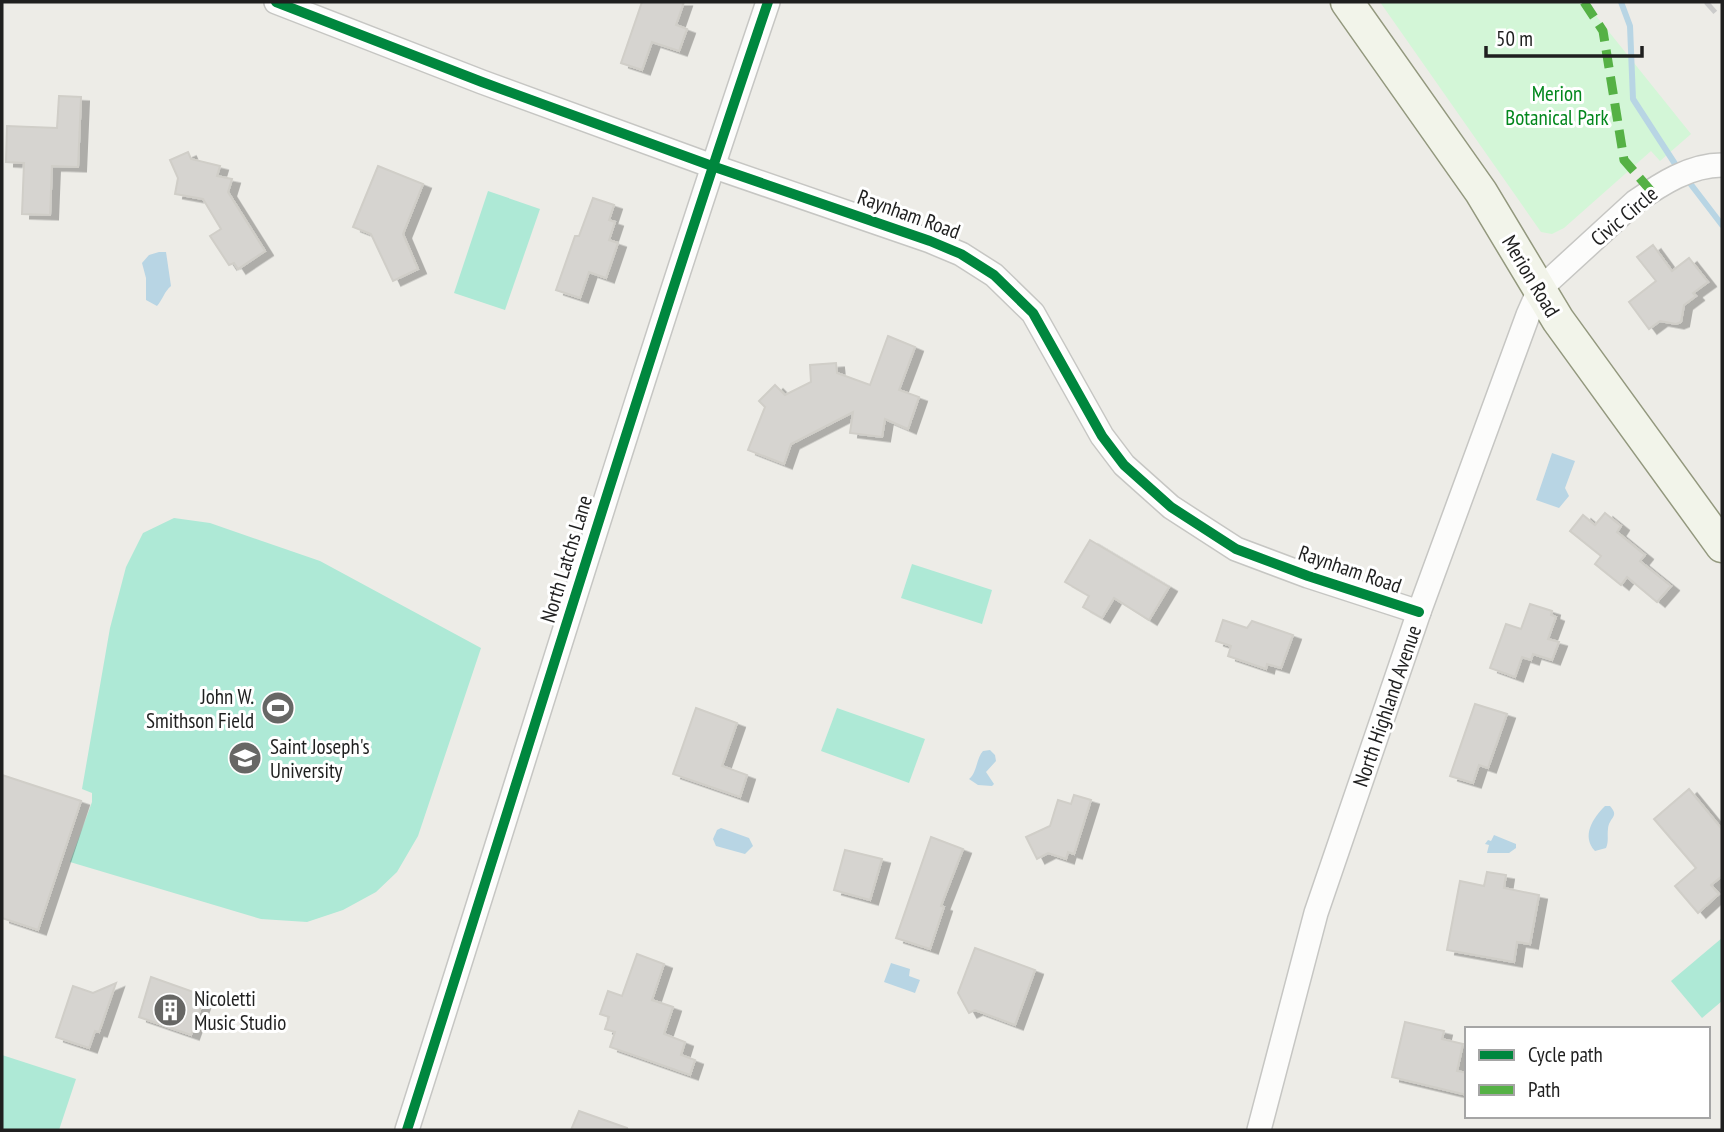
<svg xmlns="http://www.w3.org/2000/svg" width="1724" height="1132" viewBox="0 0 1724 1132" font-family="'PT Sans Narrow',sans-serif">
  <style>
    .park { fill: #d3f6d7 }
    .pitch { fill: #aee9d6 }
    .water { fill: #b8d5e4 }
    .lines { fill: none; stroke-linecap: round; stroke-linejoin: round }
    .stream { stroke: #b8d5e4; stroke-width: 6 }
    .building { fill: #d6d4d0; stroke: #d0cec8; stroke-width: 2; filter: url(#shadow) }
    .street-casing { stroke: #c6c6c3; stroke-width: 26 }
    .secondary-casing { stroke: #93987e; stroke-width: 35 }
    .street { stroke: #fcfcfb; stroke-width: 23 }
    .secondary { stroke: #f2f4ea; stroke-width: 32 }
    .rail { stroke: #cbcbca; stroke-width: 5; stroke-dasharray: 14 14; stroke-linecap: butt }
    .quiet { stroke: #55b145; stroke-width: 9; stroke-dasharray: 18 9; stroke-linecap: butt }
    .cycleway-casing { stroke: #fff; stroke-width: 15 }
    .cycleway { stroke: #00873e; stroke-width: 10 }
    .labels { text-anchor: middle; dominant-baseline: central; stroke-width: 6; stroke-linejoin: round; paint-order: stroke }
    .park-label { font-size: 21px; fill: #02871d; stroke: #fff }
    .street-label { font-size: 21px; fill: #1f1f1f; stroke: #fff }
    .poi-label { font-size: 21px; fill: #1f1f1f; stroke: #fff; text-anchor: start }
  </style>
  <defs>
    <filter id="shadow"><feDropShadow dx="8" dy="4.5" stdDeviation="0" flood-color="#0004"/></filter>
  </defs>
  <rect width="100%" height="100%" fill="#edece7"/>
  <!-- park -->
  <path class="park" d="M 1380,2 L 1585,2 L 1691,134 L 1660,161 L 1651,151 L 1564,228 L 1552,234 L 1541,232 Z"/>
  <!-- pitch -->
  <g class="pitch">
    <path d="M 488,191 L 540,209 L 505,310 L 454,293 Z"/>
    <path d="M 174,518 L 210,523 L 320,561 L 481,648 L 418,836 L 397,872 L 376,892 L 343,910 L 307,922 L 261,919 L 70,862 L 92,802 L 92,793 L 82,789 L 110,628 L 126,567 L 143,533 Z"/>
    <path d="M 912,564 L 992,590 L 982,624 L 901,598 Z"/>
    <path d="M 837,708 L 925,739 L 909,783 L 821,751 Z"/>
    <path d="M 1722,938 L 1722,1001 L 1702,1018 L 1671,981 Z"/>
    <path d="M 2,1055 L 76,1079 L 59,1130 L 2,1130 Z"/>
  </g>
  <!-- water -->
  <g class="water">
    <path d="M 159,252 L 166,252 L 171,286 C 164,292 163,299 157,306 L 146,300 L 146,278 L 142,263 L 149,255 Z"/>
    <path d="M 1552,453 L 1575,461 L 1565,488 L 1569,496 L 1559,508 L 1536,500 Z"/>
    <path d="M 990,750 L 995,755 L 996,761 L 986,772 L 994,784 L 992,786 L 978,785 L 969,779 C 977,773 976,759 983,751 Z"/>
    <path d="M 1605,806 L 1610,806 C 1620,817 1609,817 1608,829 C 1607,836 1609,841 1606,848 L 1595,851 C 1581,836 1593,818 1605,806 Z"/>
    <path d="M 721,828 L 749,838 L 753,846 L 745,854 L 716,846 L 713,839 L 717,830 Z"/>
    <path d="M 1494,835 L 1516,844 L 1516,848 L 1509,853 L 1487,853 L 1489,845 L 1485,844 L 1488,840 L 1491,841 Z"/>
    <path d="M 891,963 L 910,969 L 909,976 L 920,980 L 915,993 L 884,982 Z"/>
  </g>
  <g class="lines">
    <!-- stream -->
    <g class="stream">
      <path d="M 1621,2 L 1630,26 L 1633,99 L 1679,170"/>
      <path d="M 1686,178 L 1722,225"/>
    </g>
  </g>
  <!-- building -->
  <g class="building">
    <path d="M 642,2 L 684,2 L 676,25 L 687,29 L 679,51 L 652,42 L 642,70 L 621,63 Z"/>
    <path d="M 59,96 L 81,97 L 78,167 L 52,166 L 50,215 L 22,214 L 24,163 L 6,162 L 7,126 L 57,128 Z"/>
    <path d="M 188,152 L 191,159 L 220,166 L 217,176 L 232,179 L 228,192 L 265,251 L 238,269 L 234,263 L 229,265 L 210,236 L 221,229 L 203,199 L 175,194 L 178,178 L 170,160 Z"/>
    <path d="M 378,166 L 423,184 L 403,234 L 418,269 L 393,281 L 371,234 L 353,227 Z"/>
    <path d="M 593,198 L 614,205 L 609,220 L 615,222 L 609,240 L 618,243 L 606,278 L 589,272 L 580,298 L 556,290 L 575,236 L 579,236 Z"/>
    <path d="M 1653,245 L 1672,271 L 1689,258 L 1708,282 L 1693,293 L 1696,296 L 1684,305 L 1681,322 L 1676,324 L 1660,321 L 1649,329 L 1629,302 L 1656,281 L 1637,257 Z"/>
    <path d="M 888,336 L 915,347 L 899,390 L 919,397 L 908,429 L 885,419 L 882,437 L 850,433 L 853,412 L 791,444 L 784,464 L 748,450 L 765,407 L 759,401 L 775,385 L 785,395 L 811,382 L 810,365 L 836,363 L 837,373 L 870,385 Z"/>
    <path d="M 1605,513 L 1621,526 L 1617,532 L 1645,555 L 1640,561 L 1671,586 L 1657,602 L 1627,577 L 1621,585 L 1595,564 L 1601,556 L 1570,531 L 1583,515 L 1595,525 Z"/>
    <path d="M 1090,540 L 1169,587 L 1149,620 L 1114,598 L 1102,618 L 1083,607 L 1089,596 L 1065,582 Z"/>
    <path d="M 1530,604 L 1552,611 L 1551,615 L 1556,617 L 1548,639 L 1559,642 L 1552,660 L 1533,654 L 1531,660 L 1522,657 L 1515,677 L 1490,668 L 1506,624 L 1521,629 Z"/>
    <path d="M 1223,620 L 1247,628 L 1252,621 L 1293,635 L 1281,668 L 1267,664 L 1266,669 L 1228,656 L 1231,646 L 1216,641 Z"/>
    <path d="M 1475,704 L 1507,714 L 1488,768 L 1479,765 L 1473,783 L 1450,776 Z"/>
    <path d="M 696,708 L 737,723 L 722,766 L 747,775 L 740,797 L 673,774 Z"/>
    <path d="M 2,775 L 81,801 L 38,930 L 2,918 Z"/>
    <path d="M 1689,789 L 1722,829 L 1722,876 L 1711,885 L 1719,894 L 1698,913 L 1675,886 L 1696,868 L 1654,819 Z"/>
    <path d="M 1074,795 L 1091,800 L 1074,854 L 1068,852 L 1066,859 L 1048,853 L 1037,859 L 1026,837 L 1050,826 L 1058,800 L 1071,804 Z"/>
    <path d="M 931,837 L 963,849 L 941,906 L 944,907 L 930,949 L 896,938 Z"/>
    <path d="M 845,850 L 882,859 L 870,900 L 834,890 Z"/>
    <path d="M 1487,872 L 1506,875 L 1504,888 L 1539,895 L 1530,944 L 1517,942 L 1514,962 L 1447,950 L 1460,881 L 1484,886 Z"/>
    <path d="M 975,948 L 1035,970 L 1015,1025 L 975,1010 L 969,1013 L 958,993 Z"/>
    <path d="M 637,954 L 664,964 L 652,1000 L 673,1007 L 664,1034 L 685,1042 L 681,1055 L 695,1060 L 690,1075 L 610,1047 L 615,1032 L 605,1029 L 609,1017 L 600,1014 L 608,991 L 622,996 Z"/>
    <path d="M 151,977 L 205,996 L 191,1035 L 139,1017 Z"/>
    <path d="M 116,983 L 99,1032 L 95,1031 L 89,1048 L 56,1037 L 73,986 L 93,993 Z"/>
    <path d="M 1405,1022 L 1444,1031 L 1442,1039 L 1463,1044 L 1457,1071 L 1467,1073 L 1467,1095 L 1392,1077 Z"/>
    <path d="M 579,1111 L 627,1128 L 627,1130 L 571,1130 Z"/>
  </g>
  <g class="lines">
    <defs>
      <g id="street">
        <path d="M 276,2 L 482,82 L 712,166 L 930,241 L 961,254 L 994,275 L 1033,313 L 1102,436 L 1124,465 L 1171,507 L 1236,549 L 1308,576 L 1419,612"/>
        <path d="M 407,1130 C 527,754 641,376 768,2"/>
        <path d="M 1259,1130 L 1316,913 L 1419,612 L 1528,315 L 1539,290 L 1635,202 C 1661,184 1690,165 1722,165"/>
      </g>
      <path id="secondary" d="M 1347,2 L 1481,192 L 1558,320 L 1722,546"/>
    </defs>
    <!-- street casing -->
    <use href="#street" class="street-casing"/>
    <!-- secondary casing -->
    <use href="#secondary" class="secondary-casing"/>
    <!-- street -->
    <use href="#street" class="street"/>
    <!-- secondary -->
    <use href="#secondary" class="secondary"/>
    <!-- rail -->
    <path class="rail" d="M 1706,2 L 1722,20"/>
    <!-- quiet -->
    <path class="quiet" d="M 1584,2 L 1603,31 L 1624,160 L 1651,191"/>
    <defs>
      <g id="cycleway">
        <path d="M 276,2 L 482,82 L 712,166 L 930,241 L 961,254 L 994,275 L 1033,313 L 1102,436 L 1124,465 L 1171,507 L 1236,549 L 1308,576 L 1419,612"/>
        <path d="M 407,1130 C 527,754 641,376 768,2"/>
      </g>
    </defs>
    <!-- cycleway casing -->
    <use href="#cycleway" class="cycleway-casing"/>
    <!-- cycleway -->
    <use href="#cycleway" class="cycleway"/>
  </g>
  <!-- icons -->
  <defs>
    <symbol id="stadium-disc" viewBox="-11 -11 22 22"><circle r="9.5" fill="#676765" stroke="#fff"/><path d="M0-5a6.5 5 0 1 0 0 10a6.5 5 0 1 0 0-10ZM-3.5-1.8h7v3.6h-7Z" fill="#fff"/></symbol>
    <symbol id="university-disc" viewBox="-11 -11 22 22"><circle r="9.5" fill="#676765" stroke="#fff"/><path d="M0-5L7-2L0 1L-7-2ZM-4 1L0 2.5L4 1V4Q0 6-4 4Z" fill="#fff"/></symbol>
    <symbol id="building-disc" viewBox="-11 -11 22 22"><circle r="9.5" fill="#676765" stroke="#fff"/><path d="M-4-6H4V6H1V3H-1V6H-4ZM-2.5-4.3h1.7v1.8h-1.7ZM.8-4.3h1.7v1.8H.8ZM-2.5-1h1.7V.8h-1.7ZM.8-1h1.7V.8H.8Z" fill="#fff"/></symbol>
  </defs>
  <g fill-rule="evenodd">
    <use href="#stadium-disc" x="259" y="689" width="38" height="38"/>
    <use href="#university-disc" x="226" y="739" width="38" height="38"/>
    <use href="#building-disc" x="151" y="991" width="38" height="38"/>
  </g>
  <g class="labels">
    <!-- park labels -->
    <g class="park-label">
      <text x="1557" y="93">Merion<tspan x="1557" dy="24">Botanical Park</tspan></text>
    </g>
    <!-- street labels -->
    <g class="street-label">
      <text transform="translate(909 214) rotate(20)">Raynham Road</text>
      <text transform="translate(1624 216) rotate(-40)">Civic Circle</text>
      <text transform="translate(1531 276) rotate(59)">Merion Road</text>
      <text transform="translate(566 559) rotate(-73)">North Latchs Lane</text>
      <text transform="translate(1350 569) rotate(19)">Raynham Road</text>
      <text transform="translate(1387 706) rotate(-71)">North Highland Avenue</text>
    </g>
    <!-- poi labels -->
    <g class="poi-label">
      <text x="254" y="696" text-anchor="end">John W.<tspan x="254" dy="24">Smithson Field</tspan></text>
      <text x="270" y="746">Saint Joseph's<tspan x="270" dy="24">University</tspan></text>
      <text x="194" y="998">Nicoletti<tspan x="194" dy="24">Music Studio</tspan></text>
    </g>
  </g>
  <!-- border -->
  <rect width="1724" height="1132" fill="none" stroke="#1f1f1f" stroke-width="7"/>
  <!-- legend -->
  <rect x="1465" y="1027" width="245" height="91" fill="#ffffff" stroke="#a5a5a5" stroke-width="2"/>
  <rect x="1479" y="1050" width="35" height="10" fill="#00873e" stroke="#a5a5a5" stroke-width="2"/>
  <text x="1528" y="1062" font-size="21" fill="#1f1f1f">Cycle path</text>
  <rect x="1479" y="1085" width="35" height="10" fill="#55b145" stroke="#a5a5a5" stroke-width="2"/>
  <text x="1528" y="1097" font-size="21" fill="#1f1f1f">Path</text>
  <!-- scale -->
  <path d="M1486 46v10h156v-10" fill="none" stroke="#1f1f1f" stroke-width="3.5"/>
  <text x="1496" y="46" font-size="21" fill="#1f1f1f" stroke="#ffffff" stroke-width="5" paint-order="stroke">50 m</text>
</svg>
